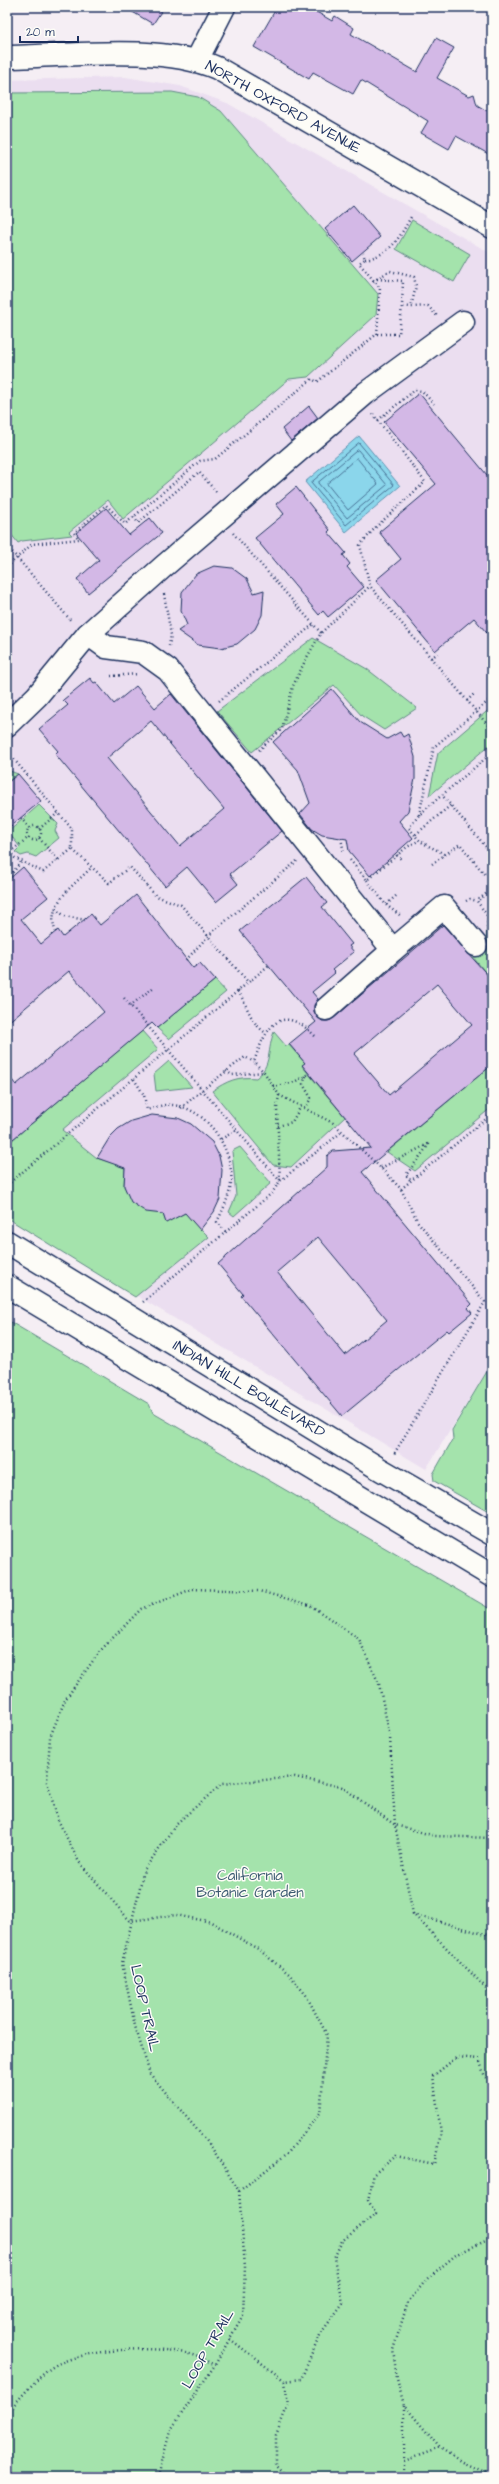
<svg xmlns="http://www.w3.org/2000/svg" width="499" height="2484" viewBox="0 0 499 2484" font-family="'Architects Daughter',sans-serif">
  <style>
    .built { fill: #ebdef0 }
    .green { fill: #a4e3ac; stroke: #608985 }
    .water { fill: #8bd6eb; stroke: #5e93b3 }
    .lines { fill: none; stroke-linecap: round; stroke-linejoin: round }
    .shore { stroke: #487296; stroke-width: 1 }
    .building { fill: #d3b8e6; stroke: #1b2f5e; fill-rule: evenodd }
    .minor-casing { stroke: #1b2f5e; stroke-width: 25 }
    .major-casing { stroke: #1b2f5e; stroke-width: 25 }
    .path { stroke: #1b2f5e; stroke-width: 2.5; stroke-dasharray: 1 3; stroke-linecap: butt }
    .minor { stroke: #fdfcf7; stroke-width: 22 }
    .major { stroke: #fdfcf7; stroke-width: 22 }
    .labels { text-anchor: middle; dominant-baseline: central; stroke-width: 3; stroke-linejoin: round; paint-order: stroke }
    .street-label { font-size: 15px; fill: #1b2f5e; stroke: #fdfcf7 }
    .park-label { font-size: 15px; fill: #3d5c72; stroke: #fdfcf7 }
  </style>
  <rect width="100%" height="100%" fill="#f5eef4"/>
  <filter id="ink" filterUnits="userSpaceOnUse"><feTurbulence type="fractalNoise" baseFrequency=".025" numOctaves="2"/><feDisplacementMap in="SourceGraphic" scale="8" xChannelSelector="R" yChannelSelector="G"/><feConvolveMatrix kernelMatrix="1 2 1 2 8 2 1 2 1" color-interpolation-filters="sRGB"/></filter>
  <g filter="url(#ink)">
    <!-- built -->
    <path class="built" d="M 125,77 L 180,86 L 227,103 L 492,254 L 492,1363 L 426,1469 L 7,1218 L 7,80 Z"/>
    <!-- green -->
    <g class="green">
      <path d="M 172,92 L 198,97 L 221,111 L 378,294 L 376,315 L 308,377 L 289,379 L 123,519 L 108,500 L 69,532 L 72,535 L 22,541 L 18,543 L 7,529 L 7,93 Z"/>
      <path d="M 412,220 L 470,254 L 454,282 L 396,249 Z"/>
      <path d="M 313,638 L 367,669 L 417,708 L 384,730 L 362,716 L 334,685 L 252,752 L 217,711 Z"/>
      <path d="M 492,707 L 492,743 L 429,796 L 438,753 Z"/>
      <path d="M 7,770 L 18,774 L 7,783 Z"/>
      <path d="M 39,805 L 58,824 L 55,831 L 59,838 L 36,857 L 28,854 L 21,856 L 15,852 L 20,847 L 8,832 Z"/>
      <path d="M 492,900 L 492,980 L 472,956 L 486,944 L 488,904 Z"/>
      <path d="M 215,980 L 226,992 L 169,1039 L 157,1028 Z"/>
      <path d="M 142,1031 L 158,1049 L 62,1130 L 97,1158 L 125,1167 L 124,1186 L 132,1202 L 163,1214 L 166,1222 L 185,1213 L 209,1237 L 135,1297 L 7,1218 L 7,1134 L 12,1140 Z"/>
      <path d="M 274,1032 L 286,1046 L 289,1045 L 305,1063 L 302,1066 L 345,1117 L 291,1167 L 273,1165 L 212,1091 C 227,1081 238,1076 256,1078 C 272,1066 267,1049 274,1032 Z"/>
      <path d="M 169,1061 L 192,1087 L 156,1091 L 154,1074 Z"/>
      <path d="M 492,1065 L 492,1107 L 415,1171 L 387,1152 Z"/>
      <path d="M 240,1147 L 271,1183 L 234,1216 L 229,1212 L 236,1196 L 232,1151 Z"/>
      <path d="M 7,1320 L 149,1404 L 153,1413 L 492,1610 L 492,2477 L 7,2477 Z"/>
      <path d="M 492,1363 L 492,1514 L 434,1481 L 433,1474 L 453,1439 L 452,1430 Z"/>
    </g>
    <!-- water -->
    <path class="water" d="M 359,436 L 400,486 L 346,532 L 305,482 Z"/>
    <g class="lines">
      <!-- shore -->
      <g class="shore">
        <path d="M 359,443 L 394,485 L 346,525 L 311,483 Z"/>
        <path d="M 358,450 L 387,485 L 347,518 L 318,483 Z"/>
        <path d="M 357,458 L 378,484 L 348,510 L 327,484 Z"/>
      </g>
    </g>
    <!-- building -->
    <g class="building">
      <path d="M 124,7 L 164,7 L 153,24 Z"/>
      <path d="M 277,7 L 308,7 L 332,21 L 335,16 L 354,28 L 351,34 L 417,72 L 436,38 L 454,48 L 437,78 L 469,96 L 474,94 L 477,105 L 492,114 L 492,156 L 456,136 L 449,149 L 421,133 L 428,121 L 361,80 L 353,94 L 313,72 L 309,79 L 254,47 Z"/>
      <path d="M 353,205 L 380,237 L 352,261 L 325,229 Z"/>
      <path d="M 419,393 L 492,481 L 492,639 L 474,618 L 435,651 L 376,580 L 401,559 L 379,532 L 436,484 L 384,422 Z"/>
      <path d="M 309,406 L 318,418 L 291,441 L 282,429 Z"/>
      <path d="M 296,487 L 330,530 L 328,532 L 346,553 L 343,555 L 350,564 L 347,567 L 364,587 L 328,617 L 323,611 L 319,615 L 255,538 L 284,514 L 276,504 Z"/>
      <path d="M 106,508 L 129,535 L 150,518 L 162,533 L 88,593 L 77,579 L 99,560 L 76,533 Z"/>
      <path d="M 214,566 L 232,568 L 247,579 L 254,593 L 264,590 L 262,615 L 255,629 L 237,644 L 221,648 L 198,645 L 178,631 L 187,625 L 181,611 L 182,592 L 196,574 Z"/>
      <path d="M 90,678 L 94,683 L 96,682 L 114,704 L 136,686 L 155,708 L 171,694 L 282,831 L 230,874 L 238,884 L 216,902 L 187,867 L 165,886 L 55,754 L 58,751 L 39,729 L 68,705 L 63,700 ZM 151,721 L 224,809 L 180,846 L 107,758 Z"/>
      <path d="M 332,689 L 360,722 L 387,739 L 400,732 L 403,737 L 408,734 L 415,757 L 415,779 L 408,811 L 399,821 L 413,838 L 370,876 L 349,851 L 347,839 L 322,835 L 312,829 L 300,814 L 310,803 L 298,770 L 273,742 Z"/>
      <path d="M 18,774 L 41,801 L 7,829 L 7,783 Z"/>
      <path d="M 23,867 L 48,897 L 21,919 L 41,944 L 58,930 L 63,937 L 91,914 L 100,925 L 136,895 L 193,968 L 200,963 L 215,980 L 157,1028 L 152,1023 L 7,1144 L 7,1074 L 16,1085 L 104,1012 L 69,971 L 7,1023 L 7,881 Z"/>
      <path d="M 306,877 L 327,903 L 322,907 L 352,944 L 349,946 L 354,952 L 332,970 L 335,973 L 312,992 L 318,999 L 314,1005 L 314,1012 L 322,1021 L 328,1021 L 334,1018 L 443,925 L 492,980 L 492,1065 L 362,1172 L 472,1304 L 468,1308 L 472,1313 L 449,1332 L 447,1330 L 342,1416 L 241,1296 L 243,1294 L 218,1264 L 327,1167 L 327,1156 L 333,1151 L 371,1148 L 302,1065 L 305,1063 L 289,1044 L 316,1022 L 240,931 ZM 437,984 L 472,1025 L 389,1095 L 354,1054 ZM 318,1237 L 387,1320 L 345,1355 L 277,1272 Z"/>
      <path d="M 152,1115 L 178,1118 L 191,1124 L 212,1142 L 219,1156 L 222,1170 L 220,1199 L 214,1212 L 200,1230 L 185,1213 L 166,1223 L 163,1214 L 146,1212 L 131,1202 L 124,1186 L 125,1168 L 97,1158 L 110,1137 L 118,1129 L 131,1121 Z"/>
    </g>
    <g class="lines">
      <defs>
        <g id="minor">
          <path d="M 7,57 C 69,56 161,44 217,68 L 492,227"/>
          <path d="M 197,60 L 224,7"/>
          <path d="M 88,634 L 106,647 L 143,652 L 168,670 L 393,950 L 444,907 L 476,945"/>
          <path d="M 7,725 L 37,696 L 88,634 L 163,567 L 366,393 L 463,322"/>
          <path d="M 326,1009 L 393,950"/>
        </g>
        <g id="major">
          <path d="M 7,1242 L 378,1468 L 492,1534"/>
          <path d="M 7,1286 L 492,1576"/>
        </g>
      </defs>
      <!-- minor casing -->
      <use href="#minor" class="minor-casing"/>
      <!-- major casing -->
      <use href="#major" class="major-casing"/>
      <!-- path -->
      <g class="path">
        <path d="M 365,259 C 391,255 399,238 411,217"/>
        <path d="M 377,279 L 403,281 L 402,306"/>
        <path d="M 373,281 L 390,271 L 414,277 L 416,286 L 411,307 L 428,306 L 437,316"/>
        <path d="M 377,334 L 399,334 L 402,306 L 411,307"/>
        <path d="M 373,414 L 425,482 L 376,527 L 360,545 L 370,586 L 492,730"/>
        <path d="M 378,420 L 415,390 L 422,391 L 434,404"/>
        <path d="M 134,517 L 138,523 L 199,472 L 218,494"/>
        <path d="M 233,533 L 321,633"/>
        <path d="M 7,546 L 72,622"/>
        <path d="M 7,567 L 32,544 L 79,539 L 74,533 L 106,505 L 125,524 L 200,461 L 215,459 L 312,379 L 317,382 L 377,334 L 380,288 L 359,263 L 365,259 L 363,253"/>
        <path d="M 164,594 L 171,635 L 169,646"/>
        <path d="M 431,658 L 438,653"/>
        <path d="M 111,676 L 138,674"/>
        <path d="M 219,701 L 314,624"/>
        <path d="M 467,701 L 474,694"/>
        <path d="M 259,750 L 282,729 L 293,686 L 306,659 L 321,633 L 370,586"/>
        <path d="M 492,753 L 442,795 L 492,854"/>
        <path d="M 7,757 L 12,757 L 72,829 L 72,849 L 109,883 L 130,867 L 156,896 L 181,905 L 248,982"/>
        <path d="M 419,815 L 434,747 L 492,698"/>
        <path d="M 21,818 L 30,829"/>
        <circle cx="34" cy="833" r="7"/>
        <path d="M 39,829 L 58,813"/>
        <path d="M 415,835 L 409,828 L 419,815 L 442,795"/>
        <path d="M 39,838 L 58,860"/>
        <path d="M 341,838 L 344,853"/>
        <path d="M 7,848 L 15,858 L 43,872 L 72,849"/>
        <path d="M 10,852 L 29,837"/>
        <path d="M 444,854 C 435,848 420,844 415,835 L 451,805"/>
        <path d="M 397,855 L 402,860"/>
        <path d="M 350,860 L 367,880 L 407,847 L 418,841"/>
        <path d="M 432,864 L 460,844 L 485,875 L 492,869"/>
        <path d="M 7,876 L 9,877 L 22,861"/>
        <path d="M 367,880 L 386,905 L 398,894"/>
        <path d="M 466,901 L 470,899 L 477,901"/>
        <path d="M 386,905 L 401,916"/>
        <path d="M 55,909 L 65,916 L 85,920"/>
        <path d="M 487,927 L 488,917 L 477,901 L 492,889"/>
        <path d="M 56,932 C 44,905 75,884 92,867"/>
        <path d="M 186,960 L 208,936 L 297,861"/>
        <path d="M 238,991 C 248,1006 250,1023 266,1033"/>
        <path d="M 124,998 L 280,1181"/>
        <path d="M 130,1006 L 154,987"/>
        <path d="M 315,1036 C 281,1002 266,1026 254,1062 L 264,1072 L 279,1095 L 333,1123 L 381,1168 L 401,1189 L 418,1222 L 485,1302 L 394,1454"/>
        <path d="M 226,1071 L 232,1075 L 264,1072"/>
        <path d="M 306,1076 L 303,1084 L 311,1098 L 306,1107"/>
        <path d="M 134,1079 L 144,1095 L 147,1110 C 153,1108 159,1106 165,1105 C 204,1102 235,1149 231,1184 C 229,1197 223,1210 217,1222 L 226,1232"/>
        <path d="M 273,1086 L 292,1083 L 309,1074"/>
        <path d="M 279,1095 L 277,1108 L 280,1181"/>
        <path d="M 181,1108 L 202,1090 L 245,1057 L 254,1062"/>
        <path d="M 278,1126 L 292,1122 L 301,1106"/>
        <path d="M 221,1139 L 237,1130"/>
        <path d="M 381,1168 L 430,1143 L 406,1175 L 411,1181"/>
        <path d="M 7,1185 L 269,965"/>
        <path d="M 401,1189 L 492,1114"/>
        <path d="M 143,1302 L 272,1193 L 280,1181 L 343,1131"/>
        <path d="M 413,1914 L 480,1933 L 492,1934"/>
        <path d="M 239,2191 L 287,2154 L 320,2113 L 327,2035 L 306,1995 L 289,1974 L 258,1949 L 211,1922 L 176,1915 L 130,1921 L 79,1862 L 58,1820 L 47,1782 L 50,1737 L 65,1700 L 100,1651 L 141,1609 L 192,1589 L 259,1591 L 310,1605 L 359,1639 L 379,1684 L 390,1737 L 395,1825 L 413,1914 L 492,1994"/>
        <path d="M 492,2238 L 457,2254 L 428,2278 L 408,2302 L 393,2350 L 397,2379 L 404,2405 L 440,2448 L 462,2462 L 492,2476"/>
        <path d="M 230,2339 L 285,2381 L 301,2379 L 321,2333 L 343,2303 L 334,2258 L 342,2241 L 376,2214 L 368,2200 L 374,2174 L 396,2156 L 434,2164 L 441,2133 L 433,2076 L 457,2057 L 479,2059 L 485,2077 L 492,2081"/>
        <path d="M 285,2381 L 288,2405 L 276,2435 L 276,2464 L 287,2476 L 293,2477"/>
        <path d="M 404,2405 L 404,2461"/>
        <path d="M 7,2413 C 18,2400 44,2369 60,2363 C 91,2349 156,2345 189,2354 C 198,2356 206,2361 215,2365"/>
        <path d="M 158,2477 L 170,2431 L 215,2365 L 243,2315 L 245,2267 L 239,2191 L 210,2145 L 150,2074 L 135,2026 L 122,1963 L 144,1870 L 177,1823 L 222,1784 L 295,1777 L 342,1787 L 395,1825 L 435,1836 L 492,1838"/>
        <path d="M 404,2477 L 404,2461 L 440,2448"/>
      </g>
      <!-- minor -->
      <use href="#minor" class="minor"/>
      <!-- major -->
      <use href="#major" class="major"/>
    </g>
  </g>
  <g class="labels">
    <!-- street labels -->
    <g class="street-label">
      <text transform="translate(283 107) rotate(29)">NORTH OXFORD AVENUE</text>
      <text transform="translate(249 1389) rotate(31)">INDIAN HILL BOULEVARD</text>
      <text transform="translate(145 2008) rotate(77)">LOOP TRAIL</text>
      <text transform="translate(208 2349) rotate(-60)">LOOP TRAIL</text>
    </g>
    <!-- park labels -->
    <g class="park-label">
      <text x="250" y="1875">California<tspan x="250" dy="17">Botanic Garden</tspan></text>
    </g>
  </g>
  <!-- margin -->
  <rect width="499" height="2484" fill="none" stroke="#fdfcf7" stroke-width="24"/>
  <rect x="12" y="12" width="475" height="2460" fill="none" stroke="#1b2f5e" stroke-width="1.5" filter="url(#ink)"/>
  <!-- scale -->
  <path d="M20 36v6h58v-6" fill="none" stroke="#1b2f5e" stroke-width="2"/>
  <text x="26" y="36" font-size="12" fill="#1b2f5e" stroke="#fdfcf7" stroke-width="3" paint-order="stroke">20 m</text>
</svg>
